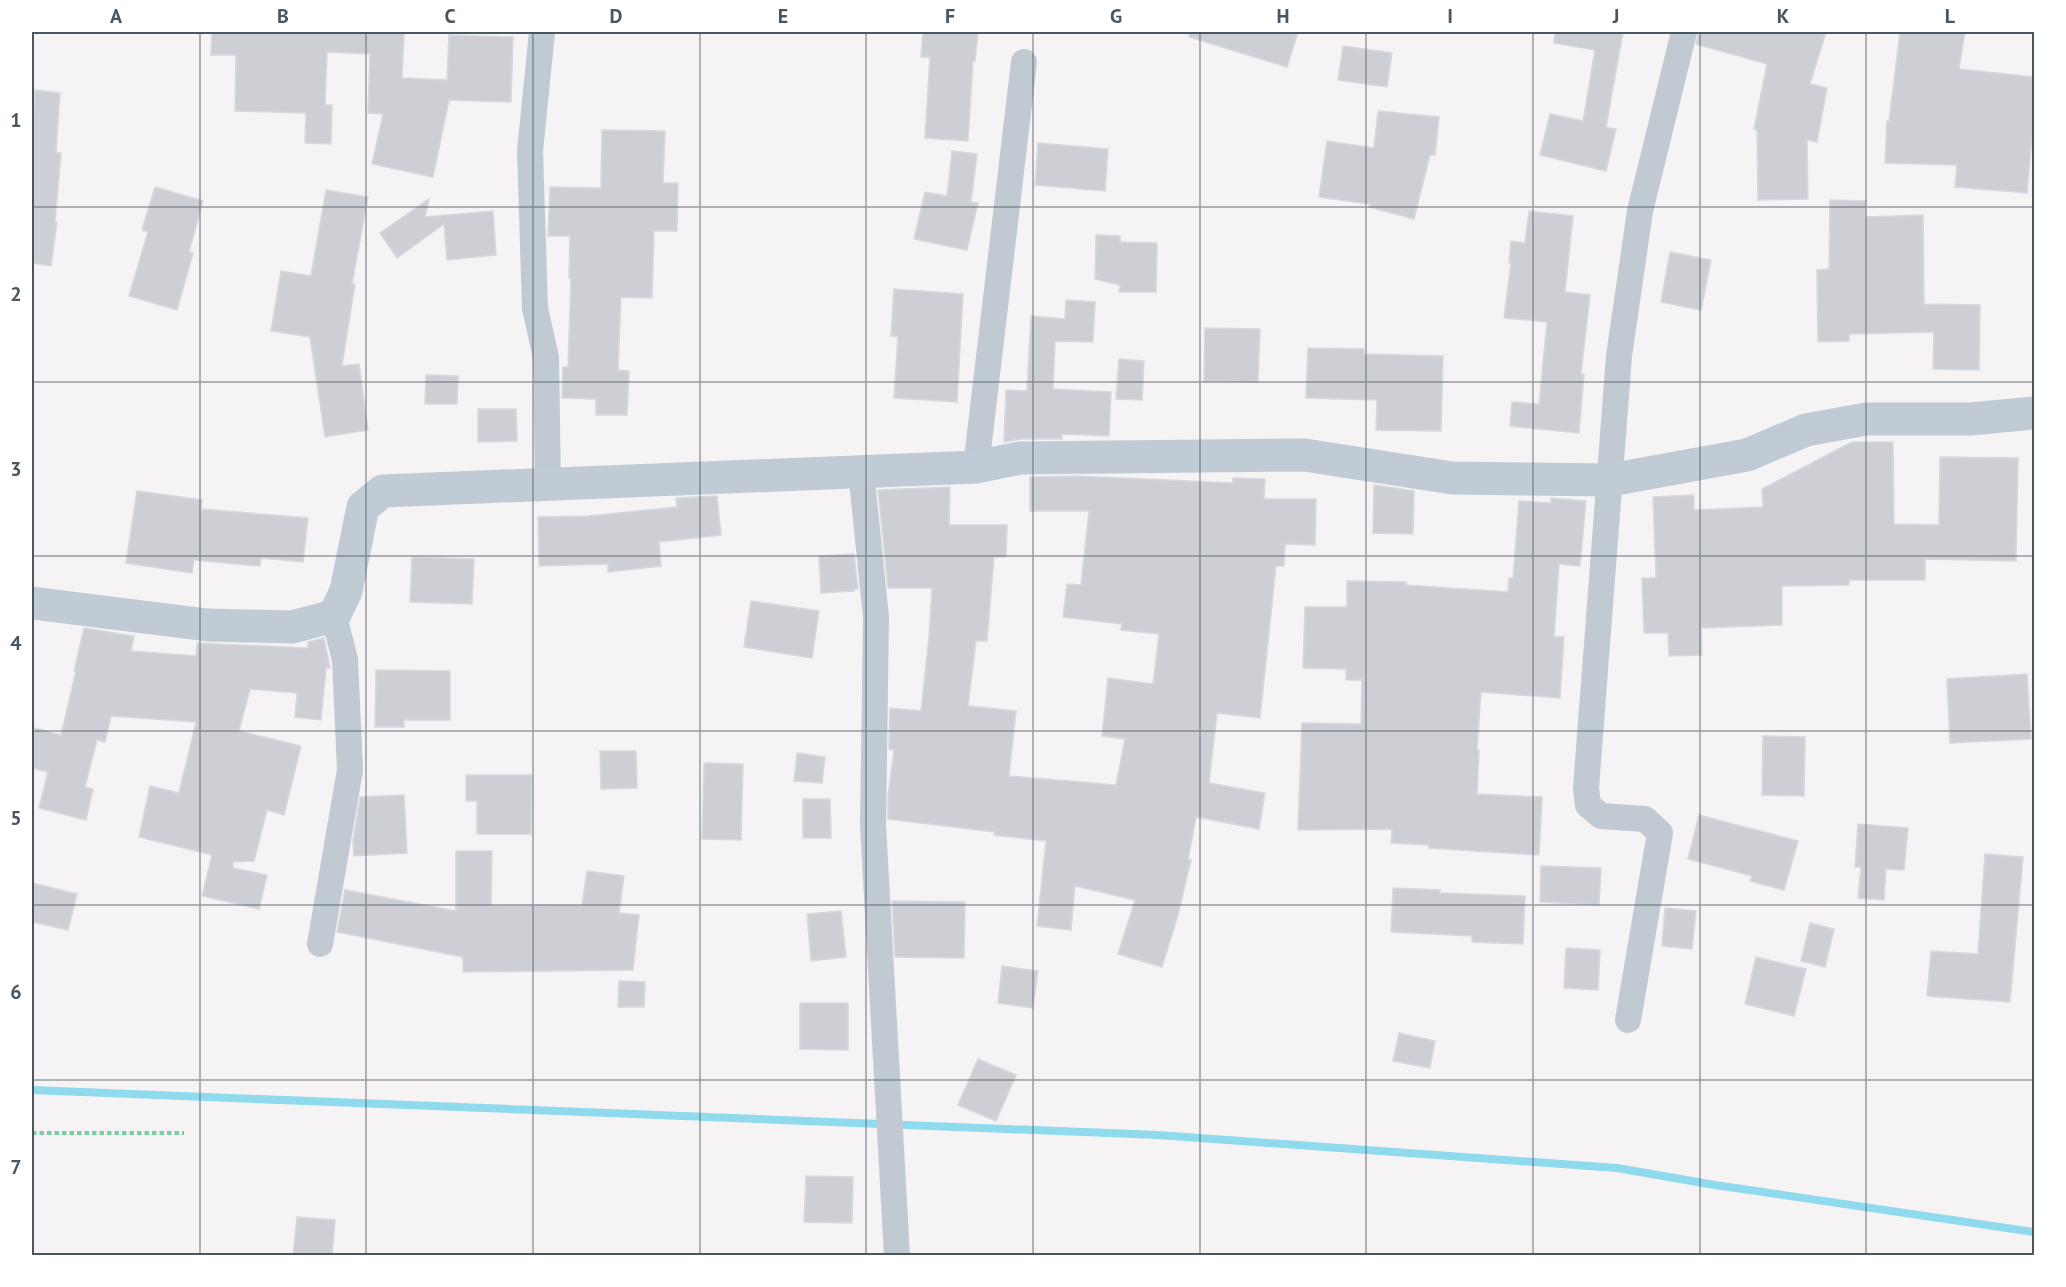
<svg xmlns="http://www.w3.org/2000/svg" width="2066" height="1287" viewBox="0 0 2066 1287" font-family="'PT Sans',sans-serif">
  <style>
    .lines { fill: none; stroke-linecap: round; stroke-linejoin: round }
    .stream { stroke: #90daee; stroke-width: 8 }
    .building { fill: #cdcfd5; stroke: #d7d9de; stroke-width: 1.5 }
    .path { stroke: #7ad0a6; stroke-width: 4; stroke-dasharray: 4.5 3; stroke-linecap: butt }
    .minor { stroke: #c1cad2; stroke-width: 26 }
    .secondary { stroke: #c1cbd6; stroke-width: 33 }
    .grid { fill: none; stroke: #4a5661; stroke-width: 1.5; stroke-opacity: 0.55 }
    .neatline { fill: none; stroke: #4a5661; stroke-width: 2 }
    .grid-label { font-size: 20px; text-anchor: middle; font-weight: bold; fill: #4a5661 }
  </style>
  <rect width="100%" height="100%" fill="#f5f3f3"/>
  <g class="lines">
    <!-- stream -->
    <path class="stream" d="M 32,1090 L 1158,1135 L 1617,1168 L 1715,1185 L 2034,1232"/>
  </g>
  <!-- building -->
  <g class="building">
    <path d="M 212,32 L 404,32 L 402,78 L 447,80 L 449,35 L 513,37 L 511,102 L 449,100 L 433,177 L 372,164 L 383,114 L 368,113 L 370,54 L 327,52 L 325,105 L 332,105 L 331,144 L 305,143 L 306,113 L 235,111 L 236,55 L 211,55 Z"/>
    <path d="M 923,32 L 978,32 L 975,61 L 973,61 L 968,141 L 925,138 L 930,57 L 921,57 Z"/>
    <path d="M 1190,32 L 1298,32 L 1287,67 L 1189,37 Z"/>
    <path d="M 1555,32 L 1623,32 L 1606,127 L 1616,129 L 1606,171 L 1540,155 L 1550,114 L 1583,121 L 1595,50 L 1554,43 Z"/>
    <path d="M 1699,32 L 1826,32 L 1810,84 L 1827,88 L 1817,142 L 1807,140 L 1808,199 L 1758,200 L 1757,130 L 1754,129 L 1767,64 L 1696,44 Z"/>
    <path d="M 1900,32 L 1965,32 L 1959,69 L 2034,77 L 2034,137 L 2032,137 L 2027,193 L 1955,187 L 1957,165 L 1885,163 L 1887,121 L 1889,121 Z"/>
    <path d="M 1343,46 L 1392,53 L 1387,87 L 1338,80 Z"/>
    <path d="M 35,90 L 60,93 L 56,152 L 61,153 L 55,222 L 57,222 L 51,266 L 32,263 L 32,129 Z"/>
    <path d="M 1378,111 L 1439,117 L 1435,155 L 1430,155 L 1414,219 L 1369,207 L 1370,204 L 1319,197 L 1327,141 L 1374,148 Z"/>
    <path d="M 602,130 L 665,131 L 663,183 L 678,183 L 677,231 L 654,231 L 652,298 L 621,297 L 618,370 L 629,371 L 627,415 L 596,415 L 596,399 L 562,398 L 563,367 L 568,367 L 571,279 L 569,278 L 570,236 L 548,236 L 550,187 L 601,188 Z"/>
    <path d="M 1038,143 L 1108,149 L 1105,191 L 1035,185 Z"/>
    <path d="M 952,151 L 977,154 L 971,202 L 978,203 L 967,250 L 914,239 L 925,192 L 947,196 Z"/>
    <path d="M 155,187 L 203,201 L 189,252 L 193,253 L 177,310 L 129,296 L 148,232 L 142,230 Z"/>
    <path d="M 326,190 L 368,197 L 352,284 L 355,284 L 342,366 L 359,364 L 368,430 L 325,437 L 310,337 L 271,331 L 281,271 L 311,276 Z"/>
    <path d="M 429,199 L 425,217 L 493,211 L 496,255 L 447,260 L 444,224 L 397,258 L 380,233 Z"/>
    <path d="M 1830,200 L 1866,201 L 1865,217 L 1923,215 L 1924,304 L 1980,305 L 1979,370 L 1933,369 L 1934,332 L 1849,334 L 1849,341 L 1818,342 L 1817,270 L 1829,269 Z"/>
    <path d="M 1529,211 L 1573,216 L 1565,292 L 1590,295 L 1581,374 L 1584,374 L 1579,433 L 1510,426 L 1512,402 L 1539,404 L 1547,322 L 1504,318 L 1511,263 L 1509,263 L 1511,241 L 1525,243 Z"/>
    <path d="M 1096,235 L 1120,236 L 1120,242 L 1157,243 L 1156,292 L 1119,292 L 1120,285 L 1095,279 Z"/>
    <path d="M 1670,252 L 1711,260 L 1701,310 L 1661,302 Z"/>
    <path d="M 894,289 L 963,294 L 957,402 L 894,398 L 898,337 L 891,336 Z"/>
    <path d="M 1066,300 L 1095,302 L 1093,342 L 1055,341 L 1053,389 L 1111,392 L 1109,436 L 1062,434 L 1062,439 L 1020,439 L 1004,442 L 1006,390 L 1027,391 L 1031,316 L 1065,319 Z"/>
    <path d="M 1205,328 L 1260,329 L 1258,382 L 1204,381 Z"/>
    <path d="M 1308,348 L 1364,349 L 1364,354 L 1443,356 L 1441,431 L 1376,430 L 1377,400 L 1306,398 Z"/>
    <path d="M 1119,359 L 1144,361 L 1142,400 L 1116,399 Z"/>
    <path d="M 426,375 L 458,376 L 457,404 L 425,404 Z"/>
    <path d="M 478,409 L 516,409 L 517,441 L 478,442 Z"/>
    <path d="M 1852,442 L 1893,442 L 1894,524 L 1939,525 L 1940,457 L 2018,458 L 2016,561 L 1925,559 L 1925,580 L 1849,580 L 1849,585 L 1782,586 L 1782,625 L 1701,628 L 1702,655 L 1669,656 L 1668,633 L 1644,633 L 1642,578 L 1656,578 L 1653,497 L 1694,495 L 1694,510 L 1763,507 L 1762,489 Z"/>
    <path d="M 1077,476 L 1233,483 L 1233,478 L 1265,479 L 1264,499 L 1316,499 L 1315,545 L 1285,544 L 1284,566 L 1276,566 L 1260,718 L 1217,713 L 1209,783 L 1265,793 L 1259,829 L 1196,817 L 1188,860 L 1191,860 L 1178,915 L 1162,967 L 1118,954 L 1135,900 L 1075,886 L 1071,930 L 1037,926 L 1046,841 L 994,835 L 995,832 L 888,819 L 888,796 L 894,750 L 889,749 L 890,708 L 921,711 L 929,637 L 932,588 L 888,588 L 878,490 L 950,487 L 949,525 L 1007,525 L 1006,557 L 994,557 L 987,641 L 976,641 L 968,706 L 1016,711 L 1009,776 L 1116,785 L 1125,739 L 1102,736 L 1108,678 L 1153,684 L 1159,634 L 1121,630 L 1122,624 L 1063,617 L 1067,584 L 1081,585 L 1089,511 L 1030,511 L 1030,477 Z"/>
    <path d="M 1374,485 L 1414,491 L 1413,534 L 1373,533 Z"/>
    <path d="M 137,491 L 202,500 L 201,509 L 308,518 L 303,562 L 261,558 L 260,566 L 194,560 L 192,573 L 126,563 Z"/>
    <path d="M 717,496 L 721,535 L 659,542 L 661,566 L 608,572 L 608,564 L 539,566 L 538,517 L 589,516 L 677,507 L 676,498 Z"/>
    <path d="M 1551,498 L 1586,501 L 1580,566 L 1559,564 L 1554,637 L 1564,637 L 1560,698 L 1481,692 L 1477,750 L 1479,750 L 1477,794 L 1542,797 L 1539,855 L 1429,848 L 1429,845 L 1391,843 L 1392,829 L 1298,830 L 1302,723 L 1361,724 L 1362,680 L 1346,680 L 1346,669 L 1303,668 L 1305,607 L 1347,607 L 1347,581 L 1406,582 L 1406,585 L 1508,592 L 1509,578 L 1513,578 L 1519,501 L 1551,503 Z"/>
    <path d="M 854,554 L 858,589 L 854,589 L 854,591 L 821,593 L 819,556 Z"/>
    <path d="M 412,557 L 474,559 L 472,604 L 410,602 Z"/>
    <path d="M 751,601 L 819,611 L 812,658 L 744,647 Z"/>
    <path d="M 84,628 L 134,636 L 131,651 L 196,656 L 197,643 L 308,648 L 308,642 L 324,638 L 330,668 L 326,668 L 321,720 L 295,717 L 297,693 L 250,689 L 239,731 L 301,746 L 284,815 L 267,810 L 254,861 L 233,862 L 233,868 L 267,875 L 259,909 L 202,896 L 212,855 L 139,837 L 150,786 L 179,793 L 196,722 L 111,716 L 105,742 L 97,740 L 85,787 L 93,789 L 86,820 L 39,808 L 48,772 L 32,768 L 32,741 L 35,728 L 61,735 L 76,671 L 74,671 Z"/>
    <path d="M 376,670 L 450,671 L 450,720 L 404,720 L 404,727 L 375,727 Z"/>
    <path d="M 2027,674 L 2031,739 L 1950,743 L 1947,679 Z"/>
    <path d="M 1763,736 L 1805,737 L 1804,796 L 1762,795 Z"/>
    <path d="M 600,751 L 636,751 L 637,788 L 601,789 Z"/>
    <path d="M 797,753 L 825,757 L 822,783 L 794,781 Z"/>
    <path d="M 704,763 L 743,764 L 741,840 L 702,839 Z"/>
    <path d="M 466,775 L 532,775 L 531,834 L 477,834 L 477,801 L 466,801 Z"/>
    <path d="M 404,795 L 407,853 L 354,856 L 353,840 L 360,797 Z"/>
    <path d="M 803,799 L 830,799 L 831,838 L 803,838 Z"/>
    <path d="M 1699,815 L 1798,841 L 1784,890 L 1750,881 L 1752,876 L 1688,859 Z"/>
    <path d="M 1858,824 L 1908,828 L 1904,870 L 1886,869 L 1884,900 L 1858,898 L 1861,867 L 1855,867 Z"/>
    <path d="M 456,851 L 492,851 L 491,906 L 582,905 L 587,871 L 624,876 L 619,913 L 639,915 L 633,970 L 463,972 L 463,957 L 337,932 L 345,890 L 456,911 Z"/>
    <path d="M 1985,854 L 2023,857 L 2010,1002 L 1927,996 L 1931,951 L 1978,954 Z"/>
    <path d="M 1541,866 L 1601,868 L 1599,905 L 1540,902 Z"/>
    <path d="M 32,883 L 77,894 L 68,930 L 32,922 Z"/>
    <path d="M 1393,888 L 1440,890 L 1440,893 L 1525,896 L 1523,944 L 1472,942 L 1472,936 L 1391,932 Z"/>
    <path d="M 892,901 L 965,902 L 964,958 L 895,957 Z"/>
    <path d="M 1665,908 L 1696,911 L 1692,949 L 1662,946 Z"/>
    <path d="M 841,911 L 846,957 L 811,961 L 807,914 Z"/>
    <path d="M 1810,923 L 1834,929 L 1825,967 L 1801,961 Z"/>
    <path d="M 1566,948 L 1600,950 L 1598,990 L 1564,988 Z"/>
    <path d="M 1756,957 L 1806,969 L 1794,1016 L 1745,1004 Z"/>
    <path d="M 1002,966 L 1038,971 L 1033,1008 L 998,1003 Z"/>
    <path d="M 619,981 L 645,982 L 644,1007 L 618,1007 Z"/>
    <path d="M 800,1003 L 848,1003 L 848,1050 L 800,1049 Z"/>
    <path d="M 1399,1033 L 1435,1041 L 1430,1068 L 1393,1061 Z"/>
    <path d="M 978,1059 L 1016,1075 L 996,1121 L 958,1105 Z"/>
    <path d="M 806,1176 L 853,1177 L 852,1223 L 804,1222 Z"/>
    <path d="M 297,1217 L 335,1220 L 332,1256 L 293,1256 Z"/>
  </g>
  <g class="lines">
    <!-- path -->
    <path class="path" d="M 32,1133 L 184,1133"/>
    <!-- minor -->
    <g class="minor">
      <path d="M 542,32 L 530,151 L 535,308 L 546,358 L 548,486"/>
      <path d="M 976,467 L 1024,62"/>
      <path d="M 861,471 L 876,617 L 873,825 L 897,1256"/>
      <path d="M 320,944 L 350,770 L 345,660 L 334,616"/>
      <path d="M 1628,1020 L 1660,833 L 1645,819 L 1601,816 L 1588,805 L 1586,788 L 1619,356 L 1640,211 L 1684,32"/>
    </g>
    <!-- secondary -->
    <path class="secondary" d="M 32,603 L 207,625 L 292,627 L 334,616 L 346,591 L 363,507 L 383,491 L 976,467 L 1020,458 L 1305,455 L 1452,478 L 1610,480 L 1747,455 L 1806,430 L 1866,419 L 1971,419 L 2034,413"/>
  </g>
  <!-- grid -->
  <path class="grid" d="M 200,32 L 200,1256M 366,32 L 366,1256M 533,32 L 533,1256M 700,32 L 700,1256M 866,32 L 866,1256M 1033,32 L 1033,1256M 1200,32 L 1200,1256M 1366,32 L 1366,1256M 1533,32 L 1533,1256M 1700,32 L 1700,1256M 1866,32 L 1866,1256M 32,207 L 2034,207M 32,382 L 2034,382M 32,556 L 2034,556M 32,731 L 2034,731M 32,905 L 2034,905M 32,1080 L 2034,1080"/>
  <!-- border -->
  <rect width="2066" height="1287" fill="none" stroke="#ffffff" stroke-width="66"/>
  <rect x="33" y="33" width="2000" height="1221" class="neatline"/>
  <g class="grid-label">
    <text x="116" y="23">A</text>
    <text x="283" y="23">B</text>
    <text x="450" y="23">C</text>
    <text x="616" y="23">D</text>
    <text x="783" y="23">E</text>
    <text x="950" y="23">F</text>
    <text x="1116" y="23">G</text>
    <text x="1283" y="23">H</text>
    <text x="1450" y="23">I</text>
    <text x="1616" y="23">J</text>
    <text x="1783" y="23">K</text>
    <text x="1950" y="23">L</text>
    <text x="16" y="127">1</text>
    <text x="16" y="301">2</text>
    <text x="16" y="476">3</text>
    <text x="16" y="650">4</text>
    <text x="16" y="825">5</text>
    <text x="16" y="999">6</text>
    <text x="16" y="1174">7</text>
  </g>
</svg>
